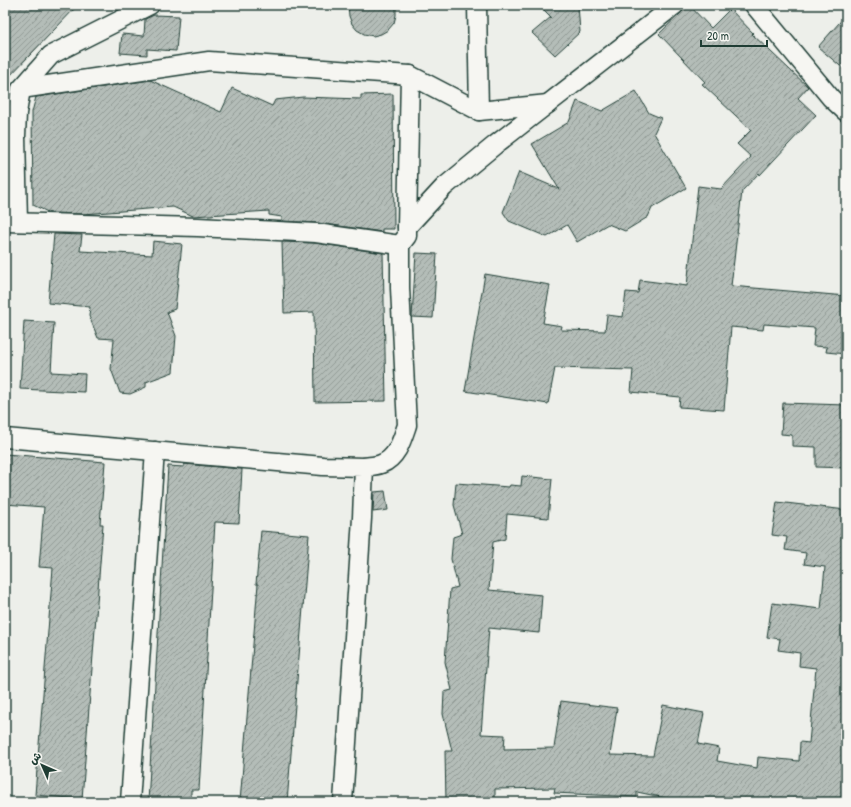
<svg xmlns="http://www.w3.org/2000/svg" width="851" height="807" viewBox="0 0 851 807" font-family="'Patrick Hand','Playpen Sans Arabic',sans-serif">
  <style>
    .building { fill: url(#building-hatch); stroke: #1f3d34 }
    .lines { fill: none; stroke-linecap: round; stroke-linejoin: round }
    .street-casing { stroke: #1f3d34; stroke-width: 21 }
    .street { stroke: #f6f6f2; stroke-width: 18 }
  </style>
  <defs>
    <pattern id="building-hatch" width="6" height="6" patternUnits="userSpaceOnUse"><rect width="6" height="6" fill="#b4bdb8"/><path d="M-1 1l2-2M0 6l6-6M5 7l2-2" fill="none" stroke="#929b96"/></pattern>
  </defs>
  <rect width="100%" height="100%" fill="#edefea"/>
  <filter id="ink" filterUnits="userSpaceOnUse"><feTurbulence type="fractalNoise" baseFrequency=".025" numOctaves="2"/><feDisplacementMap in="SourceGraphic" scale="8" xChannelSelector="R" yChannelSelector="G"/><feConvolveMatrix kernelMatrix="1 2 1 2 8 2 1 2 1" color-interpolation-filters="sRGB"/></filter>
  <g filter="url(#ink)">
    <!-- building -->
    <g class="building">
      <path d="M 5,5 L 78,5 L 5,81 Z"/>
      <path d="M 348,5 L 396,5 L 396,15 L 394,23 L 388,30 L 381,34 L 373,36 L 364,34 L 357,30 L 352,24 L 349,16 Z"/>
      <path d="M 539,5 L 578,5 L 580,32 L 555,55 L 532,33 L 551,17 Z"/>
      <path d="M 689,5 L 711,28 L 730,9 L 753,33 L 752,34 L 808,87 L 798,98 L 816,115 L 760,175 L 759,173 L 742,191 L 731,286 L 846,296 L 846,354 L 826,352 L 827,347 L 813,346 L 815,328 L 764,324 L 763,330 L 731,327 L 724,410 L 679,407 L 680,397 L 631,392 L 633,370 L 555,368 L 548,404 L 465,391 L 485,274 L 550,285 L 543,323 L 562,326 L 561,330 L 605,331 L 607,315 L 623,317 L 626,292 L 638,293 L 640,280 L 687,286 L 698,186 L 721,189 L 751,157 L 737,144 L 751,130 L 702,84 L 705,82 L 659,34 Z"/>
      <path d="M 154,15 L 179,16 L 176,51 L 147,49 L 147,55 L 120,53 L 122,34 L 144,36 L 145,19 Z"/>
      <path d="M 846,15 L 846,71 L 818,47 Z"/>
      <path d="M 150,80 L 221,112 L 232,88 L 272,106 L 275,100 L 303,97 L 361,99 L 361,95 L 393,94 L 394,229 L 382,229 L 382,232 L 317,223 L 282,221 L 282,217 L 269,215 L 269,211 L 193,216 L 173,207 L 83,214 L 50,213 L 33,205 L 32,112 L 36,97 Z"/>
      <path d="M 636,91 L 649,113 L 661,118 L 654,133 L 686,188 L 652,208 L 648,217 L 625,231 L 608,224 L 577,242 L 567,225 L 547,237 L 509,221 L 503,212 L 519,172 L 559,189 L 532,144 L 569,122 L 577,101 L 602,111 Z"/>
      <path d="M 54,234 L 82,235 L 80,251 L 152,255 L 153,241 L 182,244 L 175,309 L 167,312 L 176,336 L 173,372 L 146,382 L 146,387 L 130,394 L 120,393 L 111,369 L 114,339 L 98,338 L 89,316 L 90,307 L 48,303 Z"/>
      <path d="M 282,242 L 315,243 L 383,253 L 386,401 L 315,402 L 314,312 L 284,313 Z"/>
      <path d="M 416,253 L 437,254 L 433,318 L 412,317 Z"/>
      <path d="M 24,321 L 54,323 L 51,372 L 85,374 L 84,392 L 20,389 Z"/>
      <path d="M 783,403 L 846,405 L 846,468 L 816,467 L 816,447 L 792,446 L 792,435 L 781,434 Z"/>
      <path d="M 5,454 L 105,462 L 100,524 L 103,524 L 82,799 L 35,795 L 53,568 L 39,567 L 44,507 L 5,504 Z"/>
      <path d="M 184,464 L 242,469 L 239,523 L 215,522 L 199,790 L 191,790 L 191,802 L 148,802 L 168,466 L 184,467 Z"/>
      <path d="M 522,476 L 552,479 L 548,518 L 507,514 L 505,539 L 493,542 L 489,590 L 542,595 L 539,633 L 489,628 L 481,734 L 505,735 L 504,749 L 554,748 L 561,701 L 617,708 L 610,755 L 653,756 L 663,705 L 704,713 L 698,744 L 719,748 L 717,761 L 757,768 L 758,757 L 799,761 L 800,742 L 809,743 L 816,668 L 799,666 L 800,653 L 778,650 L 780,639 L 767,637 L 772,603 L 821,609 L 825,567 L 804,564 L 806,553 L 785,550 L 787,537 L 772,535 L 777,502 L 846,510 L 846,802 L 685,802 L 637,792 L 637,797 L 554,793 L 555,788 L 495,789 L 495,802 L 446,802 L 445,751 L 452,751 L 443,714 L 444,692 L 452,690 L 445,662 L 450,589 L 458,587 L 451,559 L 453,537 L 462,534 L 454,505 L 456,483 L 509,487 L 510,485 L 521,486 Z"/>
      <path d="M 385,491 L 388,510 L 373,512 L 374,492 Z"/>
      <path d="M 261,531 L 309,535 L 287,802 L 240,802 L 258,584 L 256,584 Z"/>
    </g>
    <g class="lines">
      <defs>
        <g id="street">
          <path d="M 477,5 L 479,111"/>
          <path d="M 754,5 L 831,98 L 846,112"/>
          <path d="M 21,89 L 209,61 L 410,75 L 479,111 L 548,104"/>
          <path d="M 5,222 L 198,227 L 316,233 L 400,245"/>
          <path d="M 18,222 L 16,136 L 17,113 L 21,89 L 51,55 L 150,5"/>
          <path d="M 407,227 L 410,75"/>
          <path d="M 5,438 L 323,466 L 364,467 L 362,518 L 343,802"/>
          <path d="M 364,467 C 370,466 376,466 381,464 C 397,458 402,440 407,425 L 400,288 L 400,245 L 407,236 L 407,227 L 444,187 L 495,145 L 675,5"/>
          <path d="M 130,802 L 155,451"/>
        </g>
      </defs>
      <!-- street casing -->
      <use href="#street" class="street-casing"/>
      <!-- street -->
      <use href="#street" class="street"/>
    </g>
  </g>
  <!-- margin -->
  <rect width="851" height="807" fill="none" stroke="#f6f6f2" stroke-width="20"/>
  <rect x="10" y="10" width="831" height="787" fill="none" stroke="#1f3d34" stroke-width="1.5" filter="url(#ink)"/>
  <!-- north arrow -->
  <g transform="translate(42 765) rotate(315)" stroke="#f6f6f2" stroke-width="3" paint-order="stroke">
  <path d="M0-3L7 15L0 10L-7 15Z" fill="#1f3d34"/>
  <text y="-6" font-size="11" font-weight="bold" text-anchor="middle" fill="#1f3d34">ش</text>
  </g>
  <!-- scale -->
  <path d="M701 40v6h66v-6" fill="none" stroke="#1f3d34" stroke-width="2"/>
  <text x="707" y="40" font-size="12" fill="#1f3d34" stroke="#f6f6f2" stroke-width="3" paint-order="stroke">20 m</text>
</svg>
